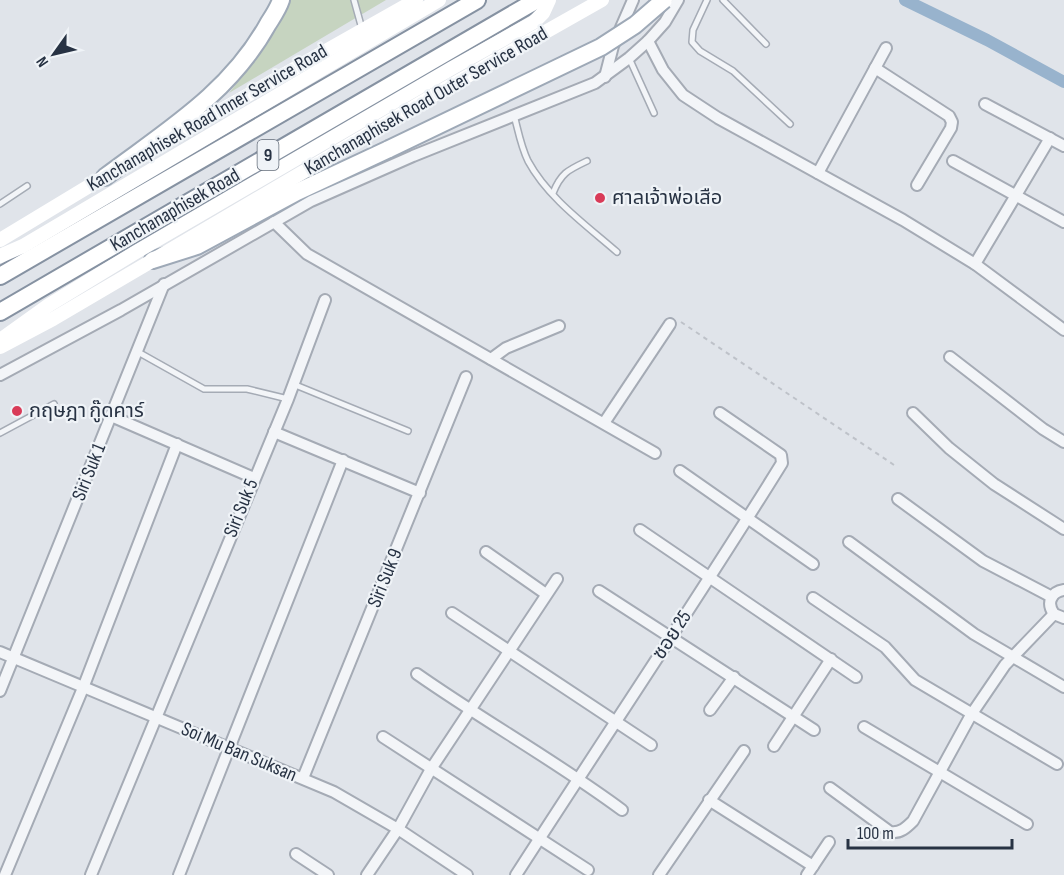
<svg xmlns="http://www.w3.org/2000/svg" width="1064" height="875" viewBox="0 0 1064 875" font-family="'Sofia Sans Condensed','Noto Sans Thai',sans-serif">
  <style>
    .green { fill: #c6d4c0 }
    .lines { fill: none; stroke-linecap: round; stroke-linejoin: round }
    .canal { stroke: #98b3cd; stroke-width: 12 }
    .service-casing { stroke: #a5abb5; stroke-width: 8 }
    .minor-casing { stroke: #a5abb5; stroke-width: 14 }
    .primary-casing { stroke: #9ea9b7; stroke-width: 20 }
    .trunk-casing { stroke: #8692a2; stroke-width: 20 }
    .path { stroke: #bec2c9; stroke-width: 2; stroke-dasharray: 4.5 4.5; stroke-linecap: butt }
    .service { stroke: #f3f5f8; stroke-width: 5 }
    .minor { stroke: #f3f5f8; stroke-width: 10 }
    .secondary { stroke: #fff; stroke-width: 14 }
    .primary { stroke: #fff; stroke-width: 16 }
    .trunk { stroke: #fff; stroke-width: 16 }
    .primary-bridge-casing { stroke: #9ea9b7; stroke-width: 20; stroke-linecap: butt }
    .primary-bridge { stroke: #fff; stroke-width: 16 }
    .poi-dot { fill: #d93b58; stroke: #eff3f7; stroke-width: 2 }
    .labels { text-anchor: middle; dominant-baseline: central; stroke-width: 4.5; stroke-linejoin: round; paint-order: stroke }
    .shield { fill: #eff3f7; stroke: #636c79; stroke-width: 1.5 }
    .shield-label { font-size: 18px; font-weight: bold; fill: #273243 }
    .street-label { font-size: 20px; fill: #273243; stroke: #eff3f7 }
    .poi-label { font-size: 20px; fill: #273243; stroke: #eff3f7; text-anchor: start }
  </style>
  <rect width="100%" height="100%" fill="#e0e4ea"/>
  <!-- green -->
  <path class="green" d="M 290,0 L 386,0 L 229,93 L 263,50 Z"/>
  <g class="lines">
    <!-- canal -->
    <path class="canal" d="M 905,0 L 987,40 L 1064,82"/>
    <defs>
      <g id="service">
        <path d="M 354,0 L 362,29"/>
        <path d="M 707,0 L 693,30 L 692,42 L 700,51 L 733,71 L 790,124"/>
        <path d="M 723,0 L 766,44"/>
        <path d="M 629,58 L 654,113"/>
        <path d="M 514,115 C 518,130 521,147 528,161 C 548,198 586,225 617,252"/>
        <path d="M 553,193 C 561,173 568,170 587,161"/>
        <path d="M 0,204 L 27,186"/>
        <path d="M 138,352 L 204,389 L 247,389 L 288,399"/>
        <path d="M 293,384 L 408,431"/>
        <path d="M 0,433 L 54,404"/>
      </g>
      <g id="minor">
        <path d="M 648,41 L 663,70 L 683,95 L 718,118 L 903,220 L 975,264 L 1064,330"/>
        <path d="M 875,68 L 949,116 L 952,122 L 951,128 L 917,185"/>
        <path d="M 605,77 L 613,46 L 633,0"/>
        <path d="M 985,104 L 1064,146"/>
        <path d="M 953,161 L 1064,222"/>
        <path d="M 818,173 L 886,48"/>
        <path d="M 274,222 L 307,254 L 655,453"/>
        <path d="M 975,264 L 1050,138"/>
        <path d="M 950,357 L 1043,429 L 1064,442"/>
        <path d="M 491,359 L 506,348 L 559,326"/>
        <path d="M 0,375 L 121,310 L 311,201 L 413,156 L 595,83 L 629,58 L 648,41 L 665,22 L 678,0"/>
        <path d="M 913,413 L 949,448 L 994,484 L 1064,529"/>
        <path d="M 111,416 L 254,478"/>
        <path d="M 604,423 L 670,324"/>
        <path d="M 274,432 L 420,493"/>
        <path d="M 680,471 L 813,564"/>
        <path d="M 898,499 L 983,561 L 1052,597"/>
        <path d="M 640,530 L 856,677"/>
        <path d="M 849,542 L 974,634 L 1064,687"/>
        <path d="M 486,552 L 546,594"/>
        <path d="M 1064,590 C 1051,592 1046,603 1054,614 L 1064,618"/>
        <path d="M 599,591 L 814,730"/>
        <path d="M 813,598 L 885,647 L 915,680 L 1057,764"/>
        <path d="M 452,613 L 651,745"/>
        <path d="M 0,652 L 334,792 L 398,829 L 467,875"/>
        <path d="M 417,674 C 484,721 556,761 622,810"/>
        <path d="M 0,691 L 164,284"/>
        <path d="M 710,710 L 734,677"/>
        <path d="M 864,727 L 1027,824"/>
        <path d="M 383,737 L 588,870"/>
        <path d="M 774,746 L 831,659"/>
        <path d="M 303,778 L 466,377"/>
        <path d="M 830,788 L 890,832 C 900,834 907,827 913,821 L 971,715 L 1005,665 L 1054,614"/>
        <path d="M 709,800 L 813,866"/>
        <path d="M 296,854 L 328,875"/>
        <path d="M 5,875 L 83,688 L 177,444"/>
        <path d="M 91,875 L 288,399 L 325,300"/>
        <path d="M 179,875 L 343,460"/>
        <path d="M 367,875 L 398,829 L 431,769 L 557,579"/>
        <path d="M 516,875 C 604,738 696,602 782,463 L 781,455 L 720,413"/>
        <path d="M 659,875 L 744,751"/>
        <path d="M 807,875 L 829,842"/>
      </g>
      <g id="primary">
        <path d="M 105,177 C 166,131 230,93 268,24 C 273,16 278,9 281,0"/>
        <path d="M 153,260 L 197,246 L 297,192 L 389,149"/>
      </g>
      <g id="trunk">
        <path d="M 0,276 L 477,0"/>
        <path d="M 0,312 L 537,0"/>
      </g>
    </defs>
    <!-- service casing -->
    <use href="#service" class="service-casing"/>
    <!-- minor casing -->
    <use href="#minor" class="minor-casing"/>
    <!-- primary casing -->
    <use href="#primary" class="primary-casing"/>
    <!-- trunk casing -->
    <use href="#trunk" class="trunk-casing"/>
    <!-- path -->
    <path class="path" d="M 681,322 L 897,467"/>
    <!-- service -->
    <use href="#service" class="service"/>
    <!-- minor -->
    <use href="#minor" class="minor"/>
    <!-- secondary -->
    <g class="secondary">
      <path d="M 156,147 L 416,0"/>
      <path d="M 0,240 L 114,171"/>
      <path d="M 0,256 L 23,246 L 439,0"/>
      <path d="M 0,340 L 49,305 L 136,252 L 452,68 L 534,22 L 543,13 L 549,0"/>
      <path d="M 0,347 L 53,319 L 434,95 L 602,0"/>
    </g>
    <!-- primary -->
    <use href="#primary" class="primary"/>
    <!-- trunk -->
    <use href="#trunk" class="trunk"/>
    <defs>
      <path id="primary-bridge" d="M 389,149 L 601,47 L 635,25 L 664,0"/>
    </defs>
    <!-- primary-bridge casing -->
    <use href="#primary-bridge" class="primary-bridge-casing"/>
    <!-- primary-bridge -->
    <use href="#primary-bridge" class="primary-bridge"/>
  </g>
  <!-- markers -->
  <g class="poi-dot">
    <circle cx="600" cy="198" r="6"/>
    <circle cx="17" cy="411" r="6"/>
  </g>
  <g class="labels">
    <!-- shield labels -->
    <rect class="shield" x="257.5" y="140" width="21" height="30" rx="4.5"/>
    <g class="shield-label">
      <text x="268" y="155">9</text>
    </g>
    <!-- street labels -->
    <g class="street-label">
      <text transform="translate(426 101) rotate(-30)">Kanchanaphisek Road Outer Service Road</text>
      <text transform="translate(207 118) rotate(-30)">Kanchanaphisek Road Inner Service Road</text>
      <text transform="translate(175 210) rotate(-30)">Kanchanaphisek Road</text>
      <text transform="translate(89 472) rotate(-68)">Siri Suk 1</text>
      <text transform="translate(241 508) rotate(-68)">Siri Suk 5</text>
      <text transform="translate(385 578) rotate(-68)">Siri Suk 9</text>
      <text transform="translate(672 635) rotate(-57)">ซอย 25</text>
      <text transform="translate(239 752) rotate(23)">Soi Mu Ban Suksan</text>
    </g>
    <!-- poi labels -->
    <g class="poi-label">
      <text x="612" y="198">ศาลเจ้าพ่อเสือ</text>
      <text x="29" y="411">กฤษฎา กู๊ดคาร์</text>
    </g>
  </g>
  <!-- north arrow -->
  <g transform="translate(54 54) rotate(236)" stroke="#eff3f7" stroke-width="4.5" paint-order="stroke">
  <path d="M0-4.5L10 22L0 15L-10 22Z" fill="#273243"/>
  <text y="-9" font-size="16" font-weight="bold" text-anchor="middle" fill="#273243">N</text>
  </g>
  <!-- scale -->
  <path d="M848 839v9h164v-9" fill="none" stroke="#273243" stroke-width="3"/>
  <text x="857" y="839" font-size="18" fill="#273243" stroke="#eff3f7" stroke-width="4.5" paint-order="stroke">100 m</text>
</svg>
